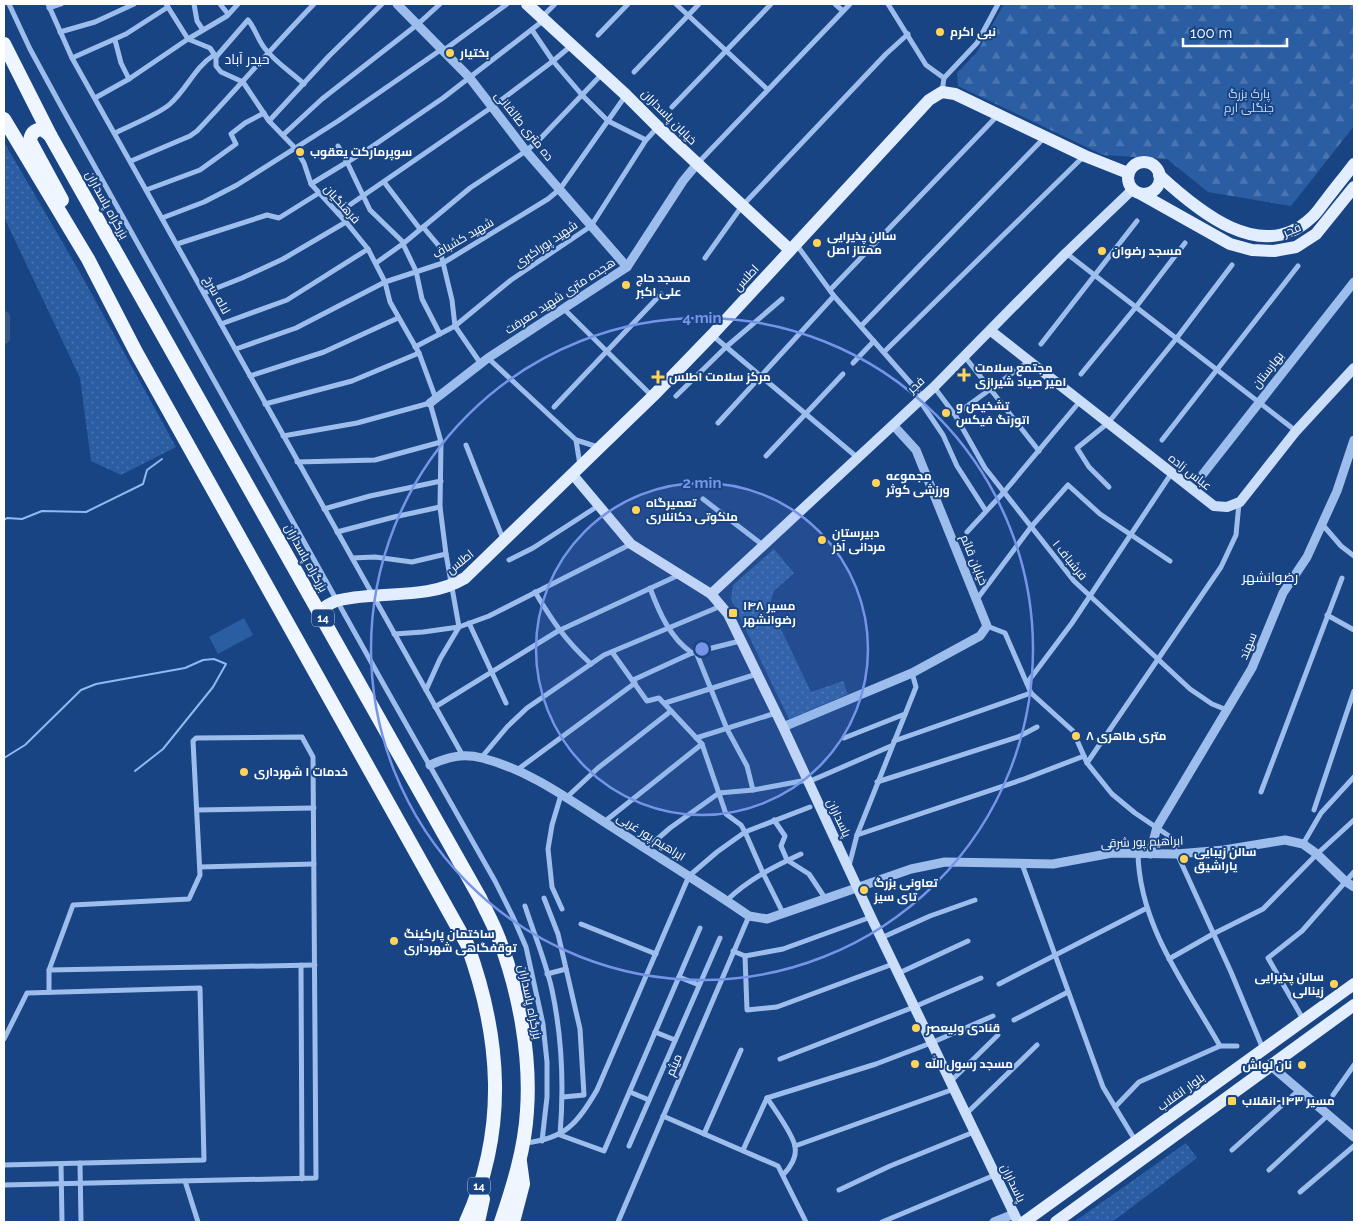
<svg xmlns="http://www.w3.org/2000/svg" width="1358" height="1226" viewBox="0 0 1358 1226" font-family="Raleway,Cairo,sans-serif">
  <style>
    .grass { fill: #2b5da3 }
    .forest { fill: url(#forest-firs) }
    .park { fill: url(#park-dots) }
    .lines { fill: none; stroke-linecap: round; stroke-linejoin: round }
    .stream { stroke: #90b9ef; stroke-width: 2 }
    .river { stroke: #385888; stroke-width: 12 }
    .minor { stroke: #9dbeec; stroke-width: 5 }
    .tertiary { stroke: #9dbeec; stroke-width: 9 }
    .secondary { stroke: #caddf9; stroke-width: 10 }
    .primary { stroke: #e2edff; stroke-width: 12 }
    .trunk { stroke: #f0f6ff; stroke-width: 14 }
    .ring { fill: none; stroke: #7795e8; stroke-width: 2.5 }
    .poi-dot { fill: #ffd458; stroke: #184484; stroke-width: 2 }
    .labels { text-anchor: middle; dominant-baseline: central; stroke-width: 4; stroke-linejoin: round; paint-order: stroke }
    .shield { fill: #184484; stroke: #bac7da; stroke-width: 1 }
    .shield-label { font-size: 11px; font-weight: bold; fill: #fff }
    .poi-label { font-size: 12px; font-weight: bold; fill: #fff; stroke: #184484; text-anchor: start }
    .park-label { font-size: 12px; fill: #c3d9f9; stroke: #184484 }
    .street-label { font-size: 12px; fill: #fff; stroke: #184484 }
    .neighbourhood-label { font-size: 14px; fill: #fff; stroke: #184484 }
    .centre { fill: #7795e8; stroke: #184484; stroke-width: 2.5 }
    .ring-label { font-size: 15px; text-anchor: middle; font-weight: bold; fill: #7795e8; stroke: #184484; stroke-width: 4; stroke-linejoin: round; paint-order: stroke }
  </style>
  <defs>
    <pattern id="forest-firs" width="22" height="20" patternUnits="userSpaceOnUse" patternTransform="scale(1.25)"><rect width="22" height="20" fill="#2b5da3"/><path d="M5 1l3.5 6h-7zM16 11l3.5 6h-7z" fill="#4b75b1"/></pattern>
    <pattern id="park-dots" width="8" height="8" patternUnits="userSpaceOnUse" patternTransform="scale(1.25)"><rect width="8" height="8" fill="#2b5da3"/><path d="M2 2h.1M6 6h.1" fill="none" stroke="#4b75b1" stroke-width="1.8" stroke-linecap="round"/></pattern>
  </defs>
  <rect width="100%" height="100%" fill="#184484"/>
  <!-- grass -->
  <path class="grass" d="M 244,618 L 253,635 L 218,654 L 209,637 Z"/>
  <!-- forest -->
  <path class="forest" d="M 1004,4 L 1354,4 L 1354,126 L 1291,206 L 1208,192 L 1167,159 L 1103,155 L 958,86 L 957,73 L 977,52 Z"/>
  <!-- park -->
  <g class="park">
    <path d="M 4,142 L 78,269 L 176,447 L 121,475 L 91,461 L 80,378 L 4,217 Z"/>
    <path d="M 774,549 L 794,573 L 773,592 L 770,606 L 811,692 L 843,681 L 848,694 L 789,719 L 731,599 L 733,585 Z"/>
    <path d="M 1186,1143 L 1197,1158 L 1112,1222 L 1074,1222 Z"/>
  </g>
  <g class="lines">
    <!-- stream -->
    <g class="stream">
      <path d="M 4,520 L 7,518 L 22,519 L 42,511 L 86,512 L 143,484 L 147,470 L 162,459"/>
      <path d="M 4,758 L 25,745 L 81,690 L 96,684 L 185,668 L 203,660 L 214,659 L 226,664 L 213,687 L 163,749 L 135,771"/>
    </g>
    <!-- river -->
    <path class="river" d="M 4,317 L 4,338"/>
    <!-- minor -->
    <g class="minor">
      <path d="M 9,4 L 30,49 L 61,106 L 384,685 L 495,881 L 513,917 L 526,947 L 543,1024 L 547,1062 L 547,1097 L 542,1141"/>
      <path d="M 48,4 L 72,58 L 463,756"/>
      <path d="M 166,4 L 188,39 L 210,48 L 216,57 L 216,66 L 221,72 L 243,82 L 269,121 L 295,148 L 304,163 L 311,184 L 346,222 L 368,249 L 385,282 L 390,302 L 419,353 L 436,399"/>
      <path d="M 194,4 L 197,21 L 203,30"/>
      <path d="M 220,4 L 228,14"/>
      <path d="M 676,4 L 767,89"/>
      <path d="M 835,4 L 843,11"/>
      <path d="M 888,4 L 926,65 L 944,78"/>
      <path d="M 49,8 L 61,4"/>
      <path d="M 542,17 L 555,4"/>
      <path d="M 532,30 L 553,61 L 582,95 L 608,121 L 646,140"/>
      <path d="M 60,32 L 95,22 L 134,4"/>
      <path d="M 598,35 L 628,4"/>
      <path d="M 115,40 L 121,63 L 129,79"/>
      <path d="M 444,50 L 507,4"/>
      <path d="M 216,57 L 248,20 C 256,29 258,42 267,51 C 277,63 292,73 304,84"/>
      <path d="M 72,58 L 126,34 L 168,7"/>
      <path d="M 634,72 L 699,4"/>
      <path d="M 942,92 L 944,78 L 977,43 L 998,4"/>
      <path d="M 95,98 L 129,79 L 188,39 L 227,16 L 238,4"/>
      <path d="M 672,107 L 771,4"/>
      <path d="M 269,121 L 329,56 L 382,4"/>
      <path d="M 115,133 C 129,126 159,114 170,104 C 187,89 195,67 214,55"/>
      <path d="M 283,135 L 322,99 L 418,24 L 440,4"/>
      <path d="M 338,146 L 347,162 L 370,210 L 404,243"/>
      <path d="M 131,161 L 190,136 L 197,131 C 237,89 274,45 314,4"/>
      <path d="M 697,164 L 850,4"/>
      <path d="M 384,182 L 420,229"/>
      <path d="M 311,184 L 367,150 L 443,98 L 544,20"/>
      <path d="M 146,190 L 200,170 L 236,144 L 231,134 L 245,123 L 264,113"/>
      <path d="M 338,213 L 492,107 L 553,61 L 572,45"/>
      <path d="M 162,218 L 204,202 L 237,185 L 338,121 L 442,49"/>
      <path d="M 423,227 L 439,246 L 452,300 L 455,326 L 481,364"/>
      <path d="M 177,244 L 267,215 L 279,218 L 319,193"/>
      <path d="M 403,244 L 416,271 L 422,299 L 440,334"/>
      <path d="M 796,244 L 834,296 L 923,397"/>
      <path d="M 1066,253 L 1296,431"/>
      <path d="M 705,258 L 742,206 L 886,54 L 908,34"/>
      <path d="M 376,263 L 404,243 L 470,188 L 526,151 L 539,140 L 602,74"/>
      <path d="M 830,290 L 998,115"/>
      <path d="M 204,293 L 242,278 L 283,259 L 346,222"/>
      <path d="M 563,308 L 652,396"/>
      <path d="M 221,324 L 287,300 L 368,249"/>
      <path d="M 861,326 L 1044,138"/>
      <path d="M 712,335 L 858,458"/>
      <path d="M 1041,344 L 1137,221"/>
      <path d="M 415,347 L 455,326 L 511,280 L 591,226 L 646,140 L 657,128"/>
      <path d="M 236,349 L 296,328 L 385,282 L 443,263 L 548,199 L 560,189 L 626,95"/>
      <path d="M 884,352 L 1084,156"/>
      <path d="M 965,357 L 1039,451"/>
      <path d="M 488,358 L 576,440"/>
      <path d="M 853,363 L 874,341"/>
      <path d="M 1081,374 L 1136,307 L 1185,243"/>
      <path d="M 250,376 L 324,352 L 398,318"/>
      <path d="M 934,387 L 955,415 L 985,468 L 1074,581 L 1190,689 L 1212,704 L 1227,710"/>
      <path d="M 676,396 L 726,347 L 782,299"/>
      <path d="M 920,401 L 943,435 L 957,466 L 986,511"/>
      <path d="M 265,404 L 352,381 L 419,353"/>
      <path d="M 554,407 L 661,294"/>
      <path d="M 955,415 L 1029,361"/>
      <path d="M 718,423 L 834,296"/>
      <path d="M 283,436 L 357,423 L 430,403 L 441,442 L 440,507 L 446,554 L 459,627 L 440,659 L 426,690"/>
      <path d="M 1162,440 L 1298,266"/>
      <path d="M 466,445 L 503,539"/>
      <path d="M 766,456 L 843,374"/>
      <path d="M 297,462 L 375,460 L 441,442"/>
      <path d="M 580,465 L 576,440 L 598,447"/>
      <path d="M 1109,487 L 1089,467 L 1077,448 L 1108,423 L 1176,339 L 1232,265"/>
      <path d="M 703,499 L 764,546"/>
      <path d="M 324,509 L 370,496 L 441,481"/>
      <path d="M 1322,524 L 1341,546 L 1354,556"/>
      <path d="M 337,532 L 394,517 L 440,507"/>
      <path d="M 967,532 L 1004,492 L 1076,406"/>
      <path d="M 352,558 L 375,557 L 412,562 L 446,554"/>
      <path d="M 509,560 L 533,548 L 598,506"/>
      <path d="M 650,588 C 659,612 670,638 692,653"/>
      <path d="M 535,592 C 553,622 565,640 591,664"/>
      <path d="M 977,599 L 1031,527 L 1068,485 L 1100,514 L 1170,561"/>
      <path d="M 1327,615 L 1354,630"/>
      <path d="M 469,623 L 506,703"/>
      <path d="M 987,626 L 1005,633 L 1031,693 L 1073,731 L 1087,763 L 1112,794 L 1135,813 L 1169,836 L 1231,972 L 1263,1049"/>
      <path d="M 394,634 L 423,632 L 459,627 L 489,616 L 631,544"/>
      <path d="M 612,652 L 647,701 L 659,698 L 702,744 L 726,814 L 741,825 L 745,832 L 763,873 L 783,913"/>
      <path d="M 696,652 L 727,729 L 747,766 L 753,790"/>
      <path d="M 633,680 L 692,653 L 740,641"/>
      <path d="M 1027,683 L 1072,623 L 1171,474"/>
      <path d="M 665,703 L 757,674"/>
      <path d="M 435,707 L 558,631 L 679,575"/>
      <path d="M 696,738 L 776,713"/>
      <path d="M 844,738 L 905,714"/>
      <path d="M 894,741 L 1031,693"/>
      <path d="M 481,758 L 507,727 L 527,708 L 604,655 L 721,606"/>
      <path d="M 1087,763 L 1221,567 L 1236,535 L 1239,503"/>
      <path d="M 517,770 L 635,683"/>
      <path d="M 808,782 L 891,746"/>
      <path d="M 877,782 L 1018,737 L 1037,727"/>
      <path d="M 1261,792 L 1342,578"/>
      <path d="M 561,795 L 552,825 L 548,849 L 552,887 L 562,909"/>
      <path d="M 566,798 L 598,768 L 671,711"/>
      <path d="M 197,810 L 314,808"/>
      <path d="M 1314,810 L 1354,691"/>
      <path d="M 774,820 L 785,836 L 781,846 L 787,860 L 809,874 L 825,898"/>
      <path d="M 604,822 L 702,744"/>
      <path d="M 857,835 L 1024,779 L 1084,756"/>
      <path d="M 1303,844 L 1321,813 L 1354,777"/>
      <path d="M 646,849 L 670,828 L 719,793 L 753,790 L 807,780"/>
      <path d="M 1138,853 C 1139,925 1186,986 1220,1046"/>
      <path d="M 1022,864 L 1103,1087 L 1135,1140"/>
      <path d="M 849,866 L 857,835 L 916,687 L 912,673"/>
      <path d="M 200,867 L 314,864"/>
      <path d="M 544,898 L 558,934 L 580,1029 L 584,1095 L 563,1097"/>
      <path d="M 726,901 C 749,879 773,867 801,854"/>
      <path d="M 525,906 C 534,934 546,962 552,990 C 562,1037 564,1087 560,1135 L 604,1151 L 700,928"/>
      <path d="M 581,924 L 656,954"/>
      <path d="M 881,938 L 930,916 L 975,900"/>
      <path d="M 733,951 L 745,956 L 783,949 L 871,917"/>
      <path d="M 745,956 L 747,1010 L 777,1007 L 893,964"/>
      <path d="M 1169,959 L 1213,934 L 1263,909 L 1317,854 L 1354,820"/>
      <path d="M 301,965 L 302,1179"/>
      <path d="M 49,970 L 315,965"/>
      <path d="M 899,973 L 968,941"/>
      <path d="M 547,974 L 566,969"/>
      <path d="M 679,977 L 699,985"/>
      <path d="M 999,984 L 1147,908"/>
      <path d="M 1303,1019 L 1268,958 L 1302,931 L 1354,872"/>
      <path d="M 1014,1020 L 1068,992"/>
      <path d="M 655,1032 L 675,1040"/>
      <path d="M 4,1039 L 27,993 L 200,988 L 204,1160 L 4,1165"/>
      <path d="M 780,1059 L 914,1007 L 981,978"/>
      <path d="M 950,1082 L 998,1035"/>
      <path d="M 630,1092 L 649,1100"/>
      <path d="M 1333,1095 L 1354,1065"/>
      <path d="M 767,1098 L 876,1064 L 931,1043 L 993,1016"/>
      <path d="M 767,1098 C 774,1108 794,1136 795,1147 C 797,1157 790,1168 783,1175"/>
      <path d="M 1115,1107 L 1139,1082 L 1220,1046 L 1237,1046"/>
      <path d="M 966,1114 L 1037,1045"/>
      <path d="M 663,1116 L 778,1166 L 806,1222"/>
      <path d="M 704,1134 L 741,1050"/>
      <path d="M 524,1143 C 565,1139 577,1124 597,1090 L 689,876 L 717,852 L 745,832 L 810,807"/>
      <path d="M 629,1146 L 720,938"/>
      <path d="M 795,1146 L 954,1089"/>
      <path d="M 743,1150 L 767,1098"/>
      <path d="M 1232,1150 L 1299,1090"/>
      <path d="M 80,1163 L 81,1222"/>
      <path d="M 61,1164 L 62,1222"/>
      <path d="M 1269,1170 L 1328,1115"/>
      <path d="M 185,1181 L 198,1222"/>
      <path d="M 4,1185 L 316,1178 L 313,757 L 302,737 L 196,738 L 193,741 L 200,875 L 189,899 L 73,905 L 49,970 L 49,992"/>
      <path d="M 839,1190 L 890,1166 L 974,1132"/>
      <path d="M 1300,1192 L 1354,1146"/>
      <path d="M 618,1222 L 749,916"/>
      <path d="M 882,1222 L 995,1175"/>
    </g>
    <!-- tertiary -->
    <g class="tertiary">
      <path d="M 397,4 L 469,77 L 526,151 L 627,267"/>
      <path d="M 430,403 L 488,358 L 627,267 L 683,181 L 697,164"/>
      <path d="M 1203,474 L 1354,282"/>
      <path d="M 783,727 L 912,673 L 980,636 L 987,626 L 916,450 L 894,426"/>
      <path d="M 430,765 C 447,757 463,753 482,758 C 530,770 571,801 612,827 C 658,857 704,885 749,916 L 767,919 L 911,869 L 945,862 L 1053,864 L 1112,853 L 1177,854 L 1224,850 L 1285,840 L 1303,844 L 1317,854 L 1345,881 L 1354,887"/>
      <path d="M 1150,854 L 1157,827 L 1252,668 L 1283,593 L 1307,557 L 1337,491 L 1354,440"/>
      <path d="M 1271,1066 L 1354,1137"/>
      <path d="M 994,1222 L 1014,1214"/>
    </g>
    <!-- secondary -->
    <g class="secondary">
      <path d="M 991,331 L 1214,506 L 1227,507 L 1240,502 L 1296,431 L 1354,368"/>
      <path d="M 573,475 L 631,544 L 711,594 L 728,614 L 783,727 L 871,917 L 1018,1222"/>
      <path d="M 711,594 L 934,387 L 1066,253 L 1132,190"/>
    </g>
    <!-- primary -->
    <g class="primary">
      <path d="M 527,4 L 626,95 L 658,127 L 790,250"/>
      <circle cx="1144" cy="178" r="16"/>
      <path d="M 1159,175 C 1197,210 1261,265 1311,218 C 1317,213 1321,206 1326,200 C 1335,188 1345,176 1354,164"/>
      <path d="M 1141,194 L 1230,244 L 1252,250 L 1274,251 L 1296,247 L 1316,234 L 1354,187"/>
      <path d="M 319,611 C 325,607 332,601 340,600 C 382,590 426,601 465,578 L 653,396 L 712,335 L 929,100 L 942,92 L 955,94 L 1085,156 L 1128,173"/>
      <path d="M 1024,1222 L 1354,984"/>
      <path d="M 1056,1222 L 1354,1005"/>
    </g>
    <!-- trunk -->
    <g class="trunk">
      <path d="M 4,44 L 50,135 L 480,898 C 486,911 494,925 499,939 C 519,991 531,1055 527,1111 C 525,1148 513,1187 501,1222"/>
      <path d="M 4,119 L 88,259 L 136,352 L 467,944 C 501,1037 508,1130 466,1222"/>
      <path d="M 50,135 L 42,129 C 34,130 31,133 30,141 L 62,200"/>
      <path d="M 478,1222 L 483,1199"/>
      <path d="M 513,1222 L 523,1184 L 520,1162"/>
    </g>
  </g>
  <!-- distance rings -->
  <circle cx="702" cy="649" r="166" fill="#7795e8" fill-opacity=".12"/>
  <g class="ring">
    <circle cx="702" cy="649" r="166"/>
    <circle cx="702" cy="649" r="331"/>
  </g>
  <!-- markers -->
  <g class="poi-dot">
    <circle cx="940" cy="32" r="5"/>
    <circle cx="450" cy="53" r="5"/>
    <circle cx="300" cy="152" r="5"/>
    <circle cx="817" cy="243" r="5"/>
    <circle cx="1102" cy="251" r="5"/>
    <circle cx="626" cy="285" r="5"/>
    <path d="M961.5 367.5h5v5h5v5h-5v5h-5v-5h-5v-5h5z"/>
    <path d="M655.5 369.5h5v5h5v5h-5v5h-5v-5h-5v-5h5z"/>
    <circle cx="946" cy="413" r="5"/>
    <circle cx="876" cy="483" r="5"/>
    <circle cx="636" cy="510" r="5"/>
    <circle cx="822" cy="540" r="5"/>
    <rect x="728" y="608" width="10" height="10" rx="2.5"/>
    <circle cx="1076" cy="736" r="5"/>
    <circle cx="244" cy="772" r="5"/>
    <circle cx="1184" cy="859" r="5"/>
    <circle cx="864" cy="890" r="5"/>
    <circle cx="394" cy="941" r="5"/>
    <circle cx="1334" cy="984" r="5"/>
    <circle cx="916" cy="1028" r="5"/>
    <circle cx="915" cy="1064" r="5"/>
    <circle cx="1302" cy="1065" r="5"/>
    <rect x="1227" y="1096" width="10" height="10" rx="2.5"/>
  </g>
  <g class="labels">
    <!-- shield labels -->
    <g class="shield">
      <rect x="312" y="609.5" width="22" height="17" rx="4"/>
      <rect x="468" y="1177.5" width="22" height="17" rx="4"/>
    </g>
    <g class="shield-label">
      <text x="323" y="618">14</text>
      <text x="479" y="1186">14</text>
    </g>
    <!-- poi labels -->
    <g class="poi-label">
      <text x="950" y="32">نبی اکرم</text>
      <text x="460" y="53">بختیار</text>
      <text x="310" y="152">سوپرمارکت یعقوب</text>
      <text x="827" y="236">سالن پذیرایی<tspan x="827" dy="14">ممتاز اصل</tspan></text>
      <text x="1112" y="251">مسجد رضوان</text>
      <text x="636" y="278">مسجد حاج<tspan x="636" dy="14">علی اکبر</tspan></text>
      <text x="975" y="368">مجتمع سلامت<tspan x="975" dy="14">امیر صیاد شیرازی</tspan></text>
      <text x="669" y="377">مرکز سلامت اطلس</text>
      <text x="956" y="406">تشخیص و<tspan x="956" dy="14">اتورنگ فیکس</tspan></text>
      <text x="886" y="476">مجموعه<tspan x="886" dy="14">ورزشی کوثر</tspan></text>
      <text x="646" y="503">تعمیرگاه<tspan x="646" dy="14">ملکوتی دکانلاری</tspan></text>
      <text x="832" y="533">دبیرستان<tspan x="832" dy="14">مردانی آذر</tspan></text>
      <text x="743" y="606">مسیر ۱۴۸<tspan x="743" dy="14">رضوانشهر</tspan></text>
      <text x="1086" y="736">۸ متری طاهری</text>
      <text x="254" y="772">خدمات ۱ شهرداری</text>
      <text x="1194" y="852">سالن زیبایی<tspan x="1194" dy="14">یاراشیق</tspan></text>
      <text x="874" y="883">تعاونی بزرگ<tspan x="874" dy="14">تای سیز</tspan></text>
      <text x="404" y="934">ساختمان پارکینگ<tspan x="404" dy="14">توقفگاهی شهرداری</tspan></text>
      <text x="1324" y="977" text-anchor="end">سالن پذیرایی<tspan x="1324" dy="14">زینالی</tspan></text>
      <text x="926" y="1028">قنادی ولیعصر</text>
      <text x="925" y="1064">مسجد رسول الله</text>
      <text x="1292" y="1065" text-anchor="end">نان لواش</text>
      <text x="1242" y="1101">مسیر ۱۴۳-انقلاب</text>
    </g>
    <!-- park labels -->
    <g class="park-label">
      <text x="1249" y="94">پارک بزرگ<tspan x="1249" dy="14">جنگلی ارم</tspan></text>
    </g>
    <!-- street labels -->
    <g class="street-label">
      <text transform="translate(669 117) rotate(45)">خیابان پاسداران</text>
      <text transform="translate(524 126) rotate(51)">ده متری طالقانی</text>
      <text transform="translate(342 204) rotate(48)">فرهنگیان</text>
      <text transform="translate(107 205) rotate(61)">بزرگراه پاسداران</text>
      <text transform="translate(1292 230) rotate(-23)">فجر</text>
      <text transform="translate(463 238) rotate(-30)">شهید کشباف</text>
      <text transform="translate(546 244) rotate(-34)">شهید پوراکبری</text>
      <text transform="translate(746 278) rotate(-47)">اطلس</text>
      <text transform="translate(217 295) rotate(61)">لاله سرخ</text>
      <text transform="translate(560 296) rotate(-33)">هجده متری شهید معرفت</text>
      <text transform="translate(1268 370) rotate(-52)">بهارستان</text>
      <text transform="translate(916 385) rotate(-43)">فجر</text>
      <text transform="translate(1190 472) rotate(38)">عباس زاده</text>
      <text transform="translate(306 558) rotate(61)">بزرگراه پاسداران</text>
      <text transform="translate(974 560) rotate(68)">خیابان قائم</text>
      <text transform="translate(1070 560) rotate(51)">فرشباف ۱</text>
      <text transform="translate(460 562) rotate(-39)">اطلس</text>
      <text transform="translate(1248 646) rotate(-68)">سهند</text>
      <text transform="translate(839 818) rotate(65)">پاسداران</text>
      <text transform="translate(651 837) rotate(32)">ابراهیم پور غربی</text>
      <text transform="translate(1142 842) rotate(-2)">ابراهیم پور شرقی</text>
      <text transform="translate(530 1002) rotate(78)">بزرگراه پاسداران</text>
      <text transform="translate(674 1065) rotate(-67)">میثم</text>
      <text transform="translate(1181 1092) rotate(-36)">بلوار انقلاب</text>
      <text transform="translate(1013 1183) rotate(64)">پاسداران</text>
    </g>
    <!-- neighbourhood labels -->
    <g class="neighbourhood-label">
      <text x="247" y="59">حیدر آباد</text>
      <text x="1270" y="577">رضوانشهر</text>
    </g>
  </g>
  <circle cx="702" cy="649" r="8" class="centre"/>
  <g class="ring-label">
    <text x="702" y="323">4 min</text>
    <text x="702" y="488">2 min</text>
  </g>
  <!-- border -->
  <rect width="1358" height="1226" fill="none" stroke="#ffffff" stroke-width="10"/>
  <!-- scale -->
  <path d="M1183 38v8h104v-8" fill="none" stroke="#ffffff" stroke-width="2.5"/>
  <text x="1190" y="38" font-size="15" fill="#ffffff" stroke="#184484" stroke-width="4" paint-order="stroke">100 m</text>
</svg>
